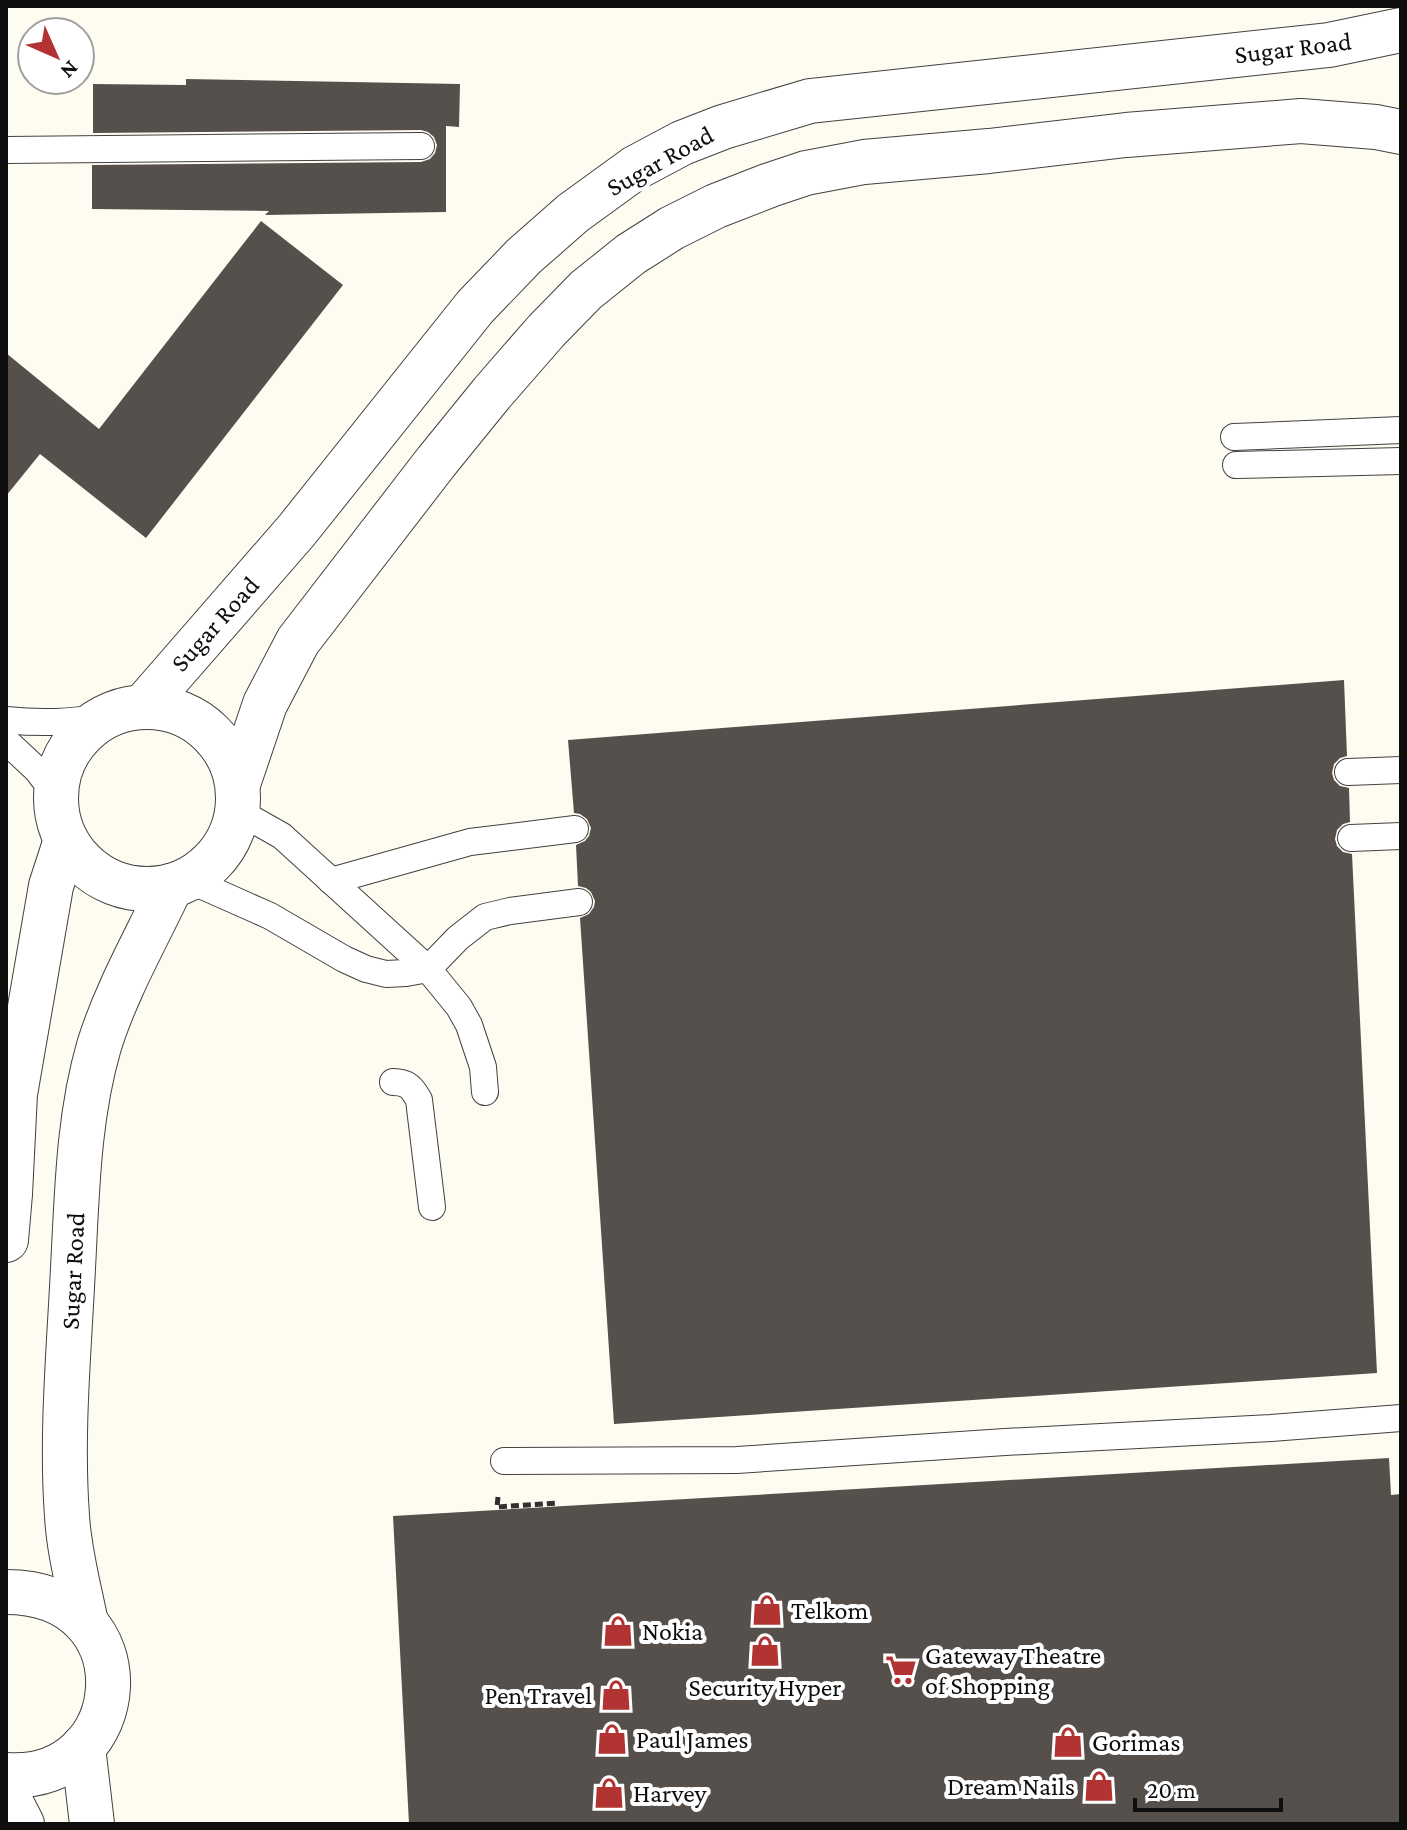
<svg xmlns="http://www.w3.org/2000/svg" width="1407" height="1830" viewBox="0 0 1407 1830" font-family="'Crimson Pro',serif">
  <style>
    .building { fill: #56504c }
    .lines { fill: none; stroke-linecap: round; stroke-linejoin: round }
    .lane-casing { stroke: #414141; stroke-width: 28 }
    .street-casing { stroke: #414141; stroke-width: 46 }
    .path { stroke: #303030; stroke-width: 5; stroke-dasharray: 8 4; stroke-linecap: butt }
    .lane { stroke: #fff; stroke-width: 26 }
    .street { stroke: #fff; stroke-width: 44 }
    .labels { text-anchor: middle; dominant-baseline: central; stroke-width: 8; stroke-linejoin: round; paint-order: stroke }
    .street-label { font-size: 26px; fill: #0e0e0e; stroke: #fff }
    .poi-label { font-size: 26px; fill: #0e0e0e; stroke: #fff; text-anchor: start }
  </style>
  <rect width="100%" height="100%" fill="#fefcf1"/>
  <!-- building -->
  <g class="building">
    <path d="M 186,79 L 460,84 L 459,127 L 446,126 L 446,212 L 265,215 L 269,211 L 92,209 L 92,165 L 421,162 L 430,159 L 435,153 L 437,145 L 434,137 L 428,132 L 421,130 L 93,133 L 93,84 L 186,85 Z"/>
    <path d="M 261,221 L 343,285 L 146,538 L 40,454 L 6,496 L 6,353 L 99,429 Z"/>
    <path d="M 1344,680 L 1347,756 L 1340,758 L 1334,764 L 1332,773 L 1334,780 L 1340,786 L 1349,788 L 1350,822 L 1343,824 L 1337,830 L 1335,839 L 1337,846 L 1343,852 L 1352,854 L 1377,1373 L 614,1424 L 580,918 L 589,914 L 594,907 L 595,901 L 591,892 L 586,888 L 578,886 L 576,845 L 585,841 L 589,836 L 591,828 L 587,819 L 580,814 L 574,813 L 568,740 Z"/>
    <path d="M 1389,1458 L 1391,1495 L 1401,1494 L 1401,1824 L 409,1824 L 393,1516 Z"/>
  </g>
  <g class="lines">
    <defs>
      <g id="lane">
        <path d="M 6,150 L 421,146"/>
        <path d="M 1234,437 L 1401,430"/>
        <path d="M 1236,465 L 1401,461"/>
        <path d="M 6,720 C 44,724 69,722 106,717"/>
        <path d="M 6,741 L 37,770 L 56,795"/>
        <path d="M 1348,772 L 1401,770"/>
        <path d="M 238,811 L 282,836 L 428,969 L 459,1007 L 469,1025 L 483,1067 L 485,1092"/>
        <path d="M 1351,838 L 1401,836"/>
        <path d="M 189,880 L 270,916 L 344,959 L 366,969 L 386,974 L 406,973 L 428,969 L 458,938 L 485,917 L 510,911 L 579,902"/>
        <path d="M 331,881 L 470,842 L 575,829"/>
        <path d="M 393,1082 C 407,1082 412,1087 419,1100 L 432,1207"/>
        <path d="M 504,1461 L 737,1460 L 1005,1442 L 1271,1428 L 1401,1418"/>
      </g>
      <g id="street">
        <circle cx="147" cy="798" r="91"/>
        <path d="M 143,707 L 297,530 L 475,307 L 524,256 L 573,213 L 635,168 L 682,143 L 723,127 L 810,101 L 1329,45 L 1401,30"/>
        <path d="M 238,784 L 265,704 L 298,641 L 436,462 L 492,393 L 546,331 L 586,290 L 631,254 L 672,228 L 716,206 L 770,185 L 806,173 L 864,162 L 989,151 L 1126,135 L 1301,121 L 1376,127 L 1401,132"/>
        <path d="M 6,1240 L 10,1194 L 15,1094 L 51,886 L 66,840"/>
        <path d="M 6,1592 C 150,1592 134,1784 6,1775"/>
        <path d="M 86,1623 C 79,1588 69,1552 67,1516 C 61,1434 69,1351 73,1268 C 77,1194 78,1118 99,1046 C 116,991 146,939 171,886"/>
        <path d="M 83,1747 L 92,1824"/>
        <path d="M 6,1793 L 22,1824"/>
      </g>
    </defs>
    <!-- lane casing -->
    <use href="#lane" class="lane-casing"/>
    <!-- street casing -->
    <use href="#street" class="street-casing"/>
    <!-- path -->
    <path class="path" d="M 498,1497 L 497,1507 L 557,1503"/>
    <!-- lane -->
    <use href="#lane" class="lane"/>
    <!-- street -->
    <use href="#street" class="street"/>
  </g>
  <!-- icons -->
  <defs>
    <symbol id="shop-bare" viewBox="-9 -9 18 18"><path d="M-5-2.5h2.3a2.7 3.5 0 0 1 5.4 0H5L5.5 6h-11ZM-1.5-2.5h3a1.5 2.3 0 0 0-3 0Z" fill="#b13433" stroke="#fff" stroke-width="2.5" paint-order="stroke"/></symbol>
    <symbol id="supermarket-bare" viewBox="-9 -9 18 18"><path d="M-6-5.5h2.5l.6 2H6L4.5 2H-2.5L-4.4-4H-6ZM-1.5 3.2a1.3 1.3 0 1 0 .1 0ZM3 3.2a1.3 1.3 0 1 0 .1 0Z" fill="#b13433" stroke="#fff" stroke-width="2.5" paint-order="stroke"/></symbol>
  </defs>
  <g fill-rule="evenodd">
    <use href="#shop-bare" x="745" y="1588" width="44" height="44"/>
    <use href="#shop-bare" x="596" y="1609" width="44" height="44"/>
    <use href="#shop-bare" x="743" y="1629" width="44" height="44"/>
    <use href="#supermarket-bare" x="879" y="1648" width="44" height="44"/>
    <use href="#shop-bare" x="594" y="1673" width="44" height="44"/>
    <use href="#shop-bare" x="590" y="1717" width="44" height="44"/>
    <use href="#shop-bare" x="1046" y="1720" width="44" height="44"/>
    <use href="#shop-bare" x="1077" y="1764" width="44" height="44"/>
    <use href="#shop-bare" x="587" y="1771" width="44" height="44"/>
  </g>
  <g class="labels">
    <!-- street labels -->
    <g class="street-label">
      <text transform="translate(1293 48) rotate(-7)">Sugar Road</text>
      <text transform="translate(660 161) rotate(-29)">Sugar Road</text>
      <text transform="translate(215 624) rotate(-48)">Sugar Road</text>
      <text transform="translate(73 1271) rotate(-87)">Sugar Road</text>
    </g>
    <!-- poi labels -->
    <g class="poi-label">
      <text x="791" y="1610">Telkom</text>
      <text x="642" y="1631">Nokia</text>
      <text x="925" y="1655">Gateway Theatre<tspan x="925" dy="30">of Shopping</tspan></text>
      <text x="765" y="1687" text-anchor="middle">Security Hyper</text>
      <text x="592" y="1695" text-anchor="end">Pen Travel</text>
      <text x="636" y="1739">Paul James</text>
      <text x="1092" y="1742">Gorimas</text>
      <text x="1075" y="1786" text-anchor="end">Dream Nails</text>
      <text x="633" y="1793">Harvey</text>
    </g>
  </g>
  <!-- border -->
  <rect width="1407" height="1830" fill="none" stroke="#0e0e0e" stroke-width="16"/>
  <!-- north arrow -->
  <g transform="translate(56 56) rotate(135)"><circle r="38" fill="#ffffff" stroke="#9f9f9f" stroke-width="2"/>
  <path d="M0-6L14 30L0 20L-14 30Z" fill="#b13433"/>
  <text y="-12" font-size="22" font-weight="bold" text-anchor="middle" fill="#0e0e0e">N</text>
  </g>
  <!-- scale -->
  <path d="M1135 1798v12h146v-12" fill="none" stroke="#0e0e0e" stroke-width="4"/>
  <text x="1147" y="1798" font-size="24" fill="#0e0e0e" stroke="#ffffff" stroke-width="6" paint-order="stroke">20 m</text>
</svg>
